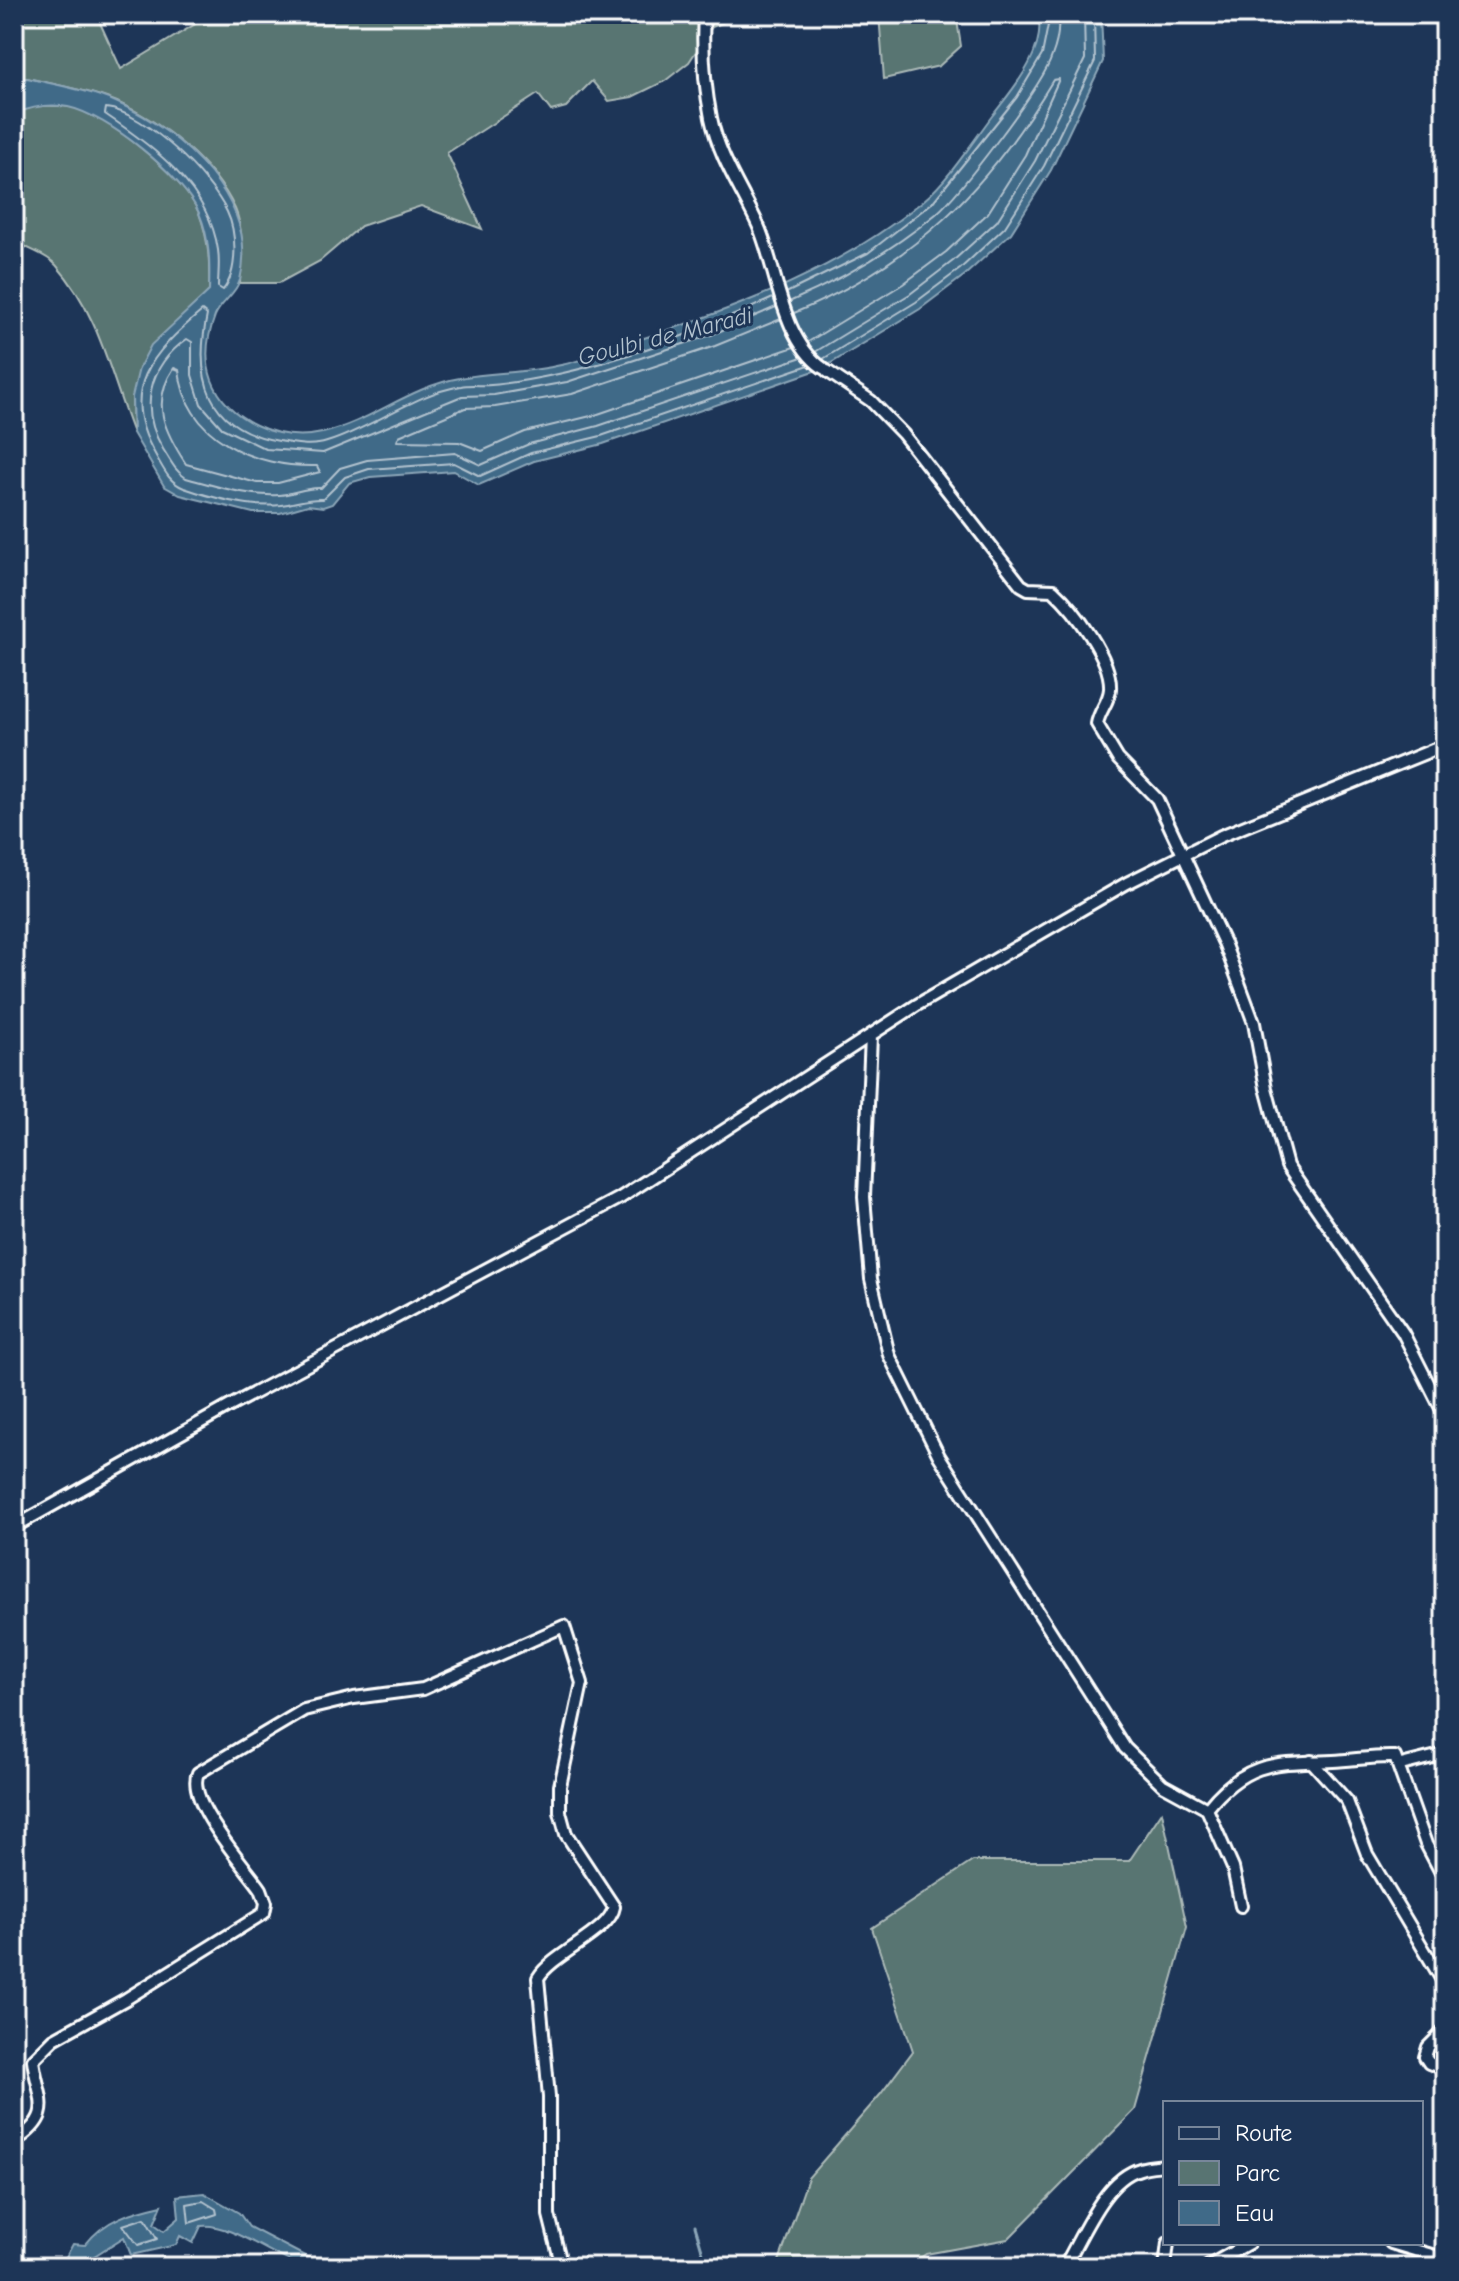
<svg xmlns="http://www.w3.org/2000/svg" width="1459" height="2281" viewBox="0 0 1459 2281" font-family="'Comic Neue',sans-serif">
  <style>
    .green { fill: #587472; stroke: #acbab8; stroke-width: 2 }
    .water { fill: #406a88; stroke: #8ca6b8; stroke-width: 2 }
    .lines { fill: none; stroke-linecap: round; stroke-linejoin: round }
    .shore { stroke: #b3c3cf; stroke-width: 2 }
    .stream { stroke: #8ca6b8; stroke-width: 3 }
    .minor-casing { stroke: #fff; stroke-width: 16 }
    .minor { stroke: #1d3557; stroke-width: 10 }
    .labels { text-anchor: middle; dominant-baseline: central; stroke-width: 6; stroke-linejoin: round; paint-order: stroke }
    .water-label { font-size: 24px; font-style: italic; fill: #b3c3cf; stroke: #1d3557 }
  </style>
  <rect width="100%" height="100%" fill="#1d3557"/>
  <filter id="ink" filterUnits="userSpaceOnUse"><feTurbulence type="fractalNoise" baseFrequency=".0125" numOctaves="2"/><feDisplacementMap in="SourceGraphic" scale="16" xChannelSelector="R" yChannelSelector="G"/><feConvolveMatrix kernelMatrix="1 2 1 2 8 2 1 2 1" color-interpolation-filters="sRGB"/></filter>
  <g filter="url(#ink)">
    <!-- green -->
    <g class="green">
      <path d="M 14,14 L 96,14 L 121,69 L 212,14 L 744,14 L 712,27 L 689,62 L 665,81 L 632,97 L 609,101 L 592,81 L 566,107 L 551,111 L 538,94 L 447,153 L 482,229 L 421,206 L 361,226 L 320,261 L 279,283 L 240,283 C 241,259 245,232 235,209 C 214,163 162,122 117,102 C 88,90 57,85 27,78 L 14,80 Z"/>
      <path d="M 879,14 L 956,14 L 961,46 L 939,66 L 884,79 Z"/>
      <path d="M 32,106 C 51,106 69,104 86,112 C 120,127 185,179 199,213 C 209,240 210,264 209,291 L 182,319 L 132,397 L 133,433 C 110,374 99,313 56,265 C 45,253 26,250 14,239 L 14,114 Z"/>
      <path d="M 1162,1812 L 1187,1927 L 1135,2110 L 1008,2239 L 926,2254 L 907,2267 L 777,2267 L 808,2178 L 880,2095 L 913,2051 L 872,1928 L 973,1861 L 1129,1861 Z"/>
    </g>
    <!-- water -->
    <g class="water">
      <path d="M 1038,14 L 1101,14 L 1103,61 L 1051,170 L 1011,233 L 965,275 L 920,309 L 823,368 L 603,444 L 534,461 L 479,485 L 454,471 L 370,477 L 349,483 L 332,504 L 323,507 L 308,505 L 280,513 L 253,513 L 225,506 L 180,495 L 164,486 L 133,433 L 132,397 L 139,368 L 151,345 L 209,291 C 210,264 210,239 199,213 C 183,176 107,115 68,107 C 49,103 31,107 14,114 L 14,80 L 27,78 C 57,85 89,90 118,103 C 183,132 260,202 240,280 C 236,294 220,303 215,316 C 197,363 211,403 256,425 C 332,462 388,390 460,378 C 494,372 528,373 561,365 C 589,359 617,347 644,338 C 743,306 842,268 923,201 C 949,179 971,144 992,116 C 1013,89 1047,51 1038,14 Z"/>
      <path d="M 204,2193 L 239,2213 L 249,2227 L 318,2263 C 297,2279 237,2221 201,2226 L 193,2243 L 180,2236 L 176,2245 L 131,2255 L 124,2237 L 77,2267 L 62,2264 L 73,2244 L 85,2245 C 105,2219 131,2212 162,2205 L 154,2224 L 164,2231 L 179,2218 L 177,2196 Z"/>
    </g>
    <g class="lines">
      <!-- shore -->
      <g class="shore">
        <path d="M 106,108 C 145,112 211,177 227,212 C 237,233 238,272 223,290 L 218,287 C 218,275 220,262 218,250 C 209,188 154,147 105,114 Z"/>
        <path d="M 786,293 L 868,253 L 932,203 L 1017,97 L 1042,55 L 1048,25 L 1047,14"/>
        <path d="M 773,298 C 710,327 630,358 563,373 C 540,378 514,383 491,385 C 481,386 471,384 461,386 C 414,394 372,428 327,442 C 312,447 294,444 279,441 C 207,429 194,378 207,315 L 202,311 C 152,353 117,390 156,456 C 164,470 169,482 184,488 C 213,498 251,508 281,505 C 297,503 307,498 323,499 L 345,477 L 369,469 L 454,463 L 480,476 L 531,453 L 601,436 L 809,365"/>
        <path d="M 789,302 C 843,279 891,251 936,214 C 960,193 1043,85 1052,56 C 1057,43 1060,27 1057,14"/>
        <path d="M 776,307 L 711,335 L 567,382 L 494,395 L 462,396 L 323,453 L 266,449 L 222,428 L 201,404 L 192,375 L 192,342 L 187,339 C 148,366 139,409 163,449 C 170,460 175,471 186,478 C 216,486 248,497 279,495 C 294,494 305,487 321,488 L 340,468 L 367,460 L 455,453 L 481,465 L 529,444 L 598,426 L 802,357"/>
        <path d="M 794,313 C 913,264 987,190 1053,80 L 1059,79 L 1025,155 L 988,213 L 946,252 L 903,284 L 808,342"/>
        <path d="M 781,319 L 715,346 L 572,394 L 495,407 L 465,408 L 399,436 L 397,441 L 459,442 L 482,451 L 525,432 L 595,415 L 794,347"/>
        <path d="M 815,352 L 910,294 L 953,261 L 997,221 L 1035,161 L 1085,59 L 1084,14"/>
        <path d="M 823,359 L 916,302 L 960,269 L 1005,227 L 1044,166 L 1095,61 L 1094,14"/>
        <path d="M 174,368 L 179,370 C 186,439 255,468 317,466 L 320,472 L 278,483 L 257,483 L 186,464 C 165,432 150,403 174,368 Z"/>
        <path d="M 203,2201 L 216,2209 L 217,2214 L 189,2223 L 187,2204 Z"/>
        <path d="M 145,2218 L 157,2239 L 138,2245 L 123,2225 Z"/>
      </g>
      <!-- stream -->
      <path class="stream" d="M 695,2226 L 707,2267"/>
      <defs>
        <g id="minor">
          <path d="M 704,14 C 702,49 704,83 711,118 C 719,157 742,190 758,225 C 777,268 781,339 823,368"/>
          <path d="M 827,371 L 871,401 L 903,434 L 1021,585 L 1028,589 L 1053,590 C 1075,610 1112,659 1110,689 C 1109,702 1099,711 1097,724 L 1118,759 L 1157,799 L 1225,945 L 1254,1023 L 1266,1088 L 1287,1166 L 1403,1333 L 1445,1416"/>
          <path d="M 871,1036 L 864,1197 L 871,1279 L 889,1355 L 939,1456 L 1125,1748 L 1163,1785 L 1207,1809 L 1233,1868 L 1241,1906"/>
          <path d="M 14,1527 L 230,1406 L 620,1198 L 917,1005 L 1127,883 L 1221,836 L 1445,745"/>
          <path d="M 1311,1761 L 1347,1801 L 1367,1854 L 1445,1985"/>
          <path d="M 1401,1765 L 1445,1754"/>
          <path d="M 1207,1809 C 1246,1760 1276,1763 1333,1761 C 1354,1760 1375,1756 1395,1757 L 1426,1844 L 1445,1880"/>
          <path d="M 1445,2030 L 1428,2047 L 1425,2057 L 1429,2063 L 1445,2069"/>
          <path d="M 14,2142 C 57,2114 38,2100 33,2060 L 54,2039 L 126,1999 L 264,1913 L 266,1903 L 261,1889 C 245,1866 185,1800 198,1773 L 304,1710 L 354,1698 L 423,1689 L 564,1626 L 582,1683 L 560,1786 L 560,1812 L 566,1834 L 614,1907 C 610,1932 553,1953 538,1978 L 549,2097 L 549,2215 L 562,2267"/>
          <path d="M 1391,2243 L 1445,2259"/>
          <path d="M 1064,2267 C 1082,2237 1104,2179 1140,2169 C 1148,2166 1157,2166 1165,2165"/>
          <path d="M 1165,2267 L 1168,2243"/>
          <path d="M 1207,2267 L 1249,2243"/>
        </g>
      </defs>
      <!-- minor casing -->
      <use href="#minor" class="minor-casing"/>
      <!-- minor -->
      <use href="#minor" class="minor"/>
    </g>
  </g>
  <g class="labels">
    <!-- water labels -->
    <g class="water-label">
      <text transform="translate(665 336) rotate(-14)">Goulbi de Maradi</text>
    </g>
  </g>
  <!-- margin -->
  <rect width="1459" height="2281" fill="none" stroke="#1d3557" stroke-width="48"/>
  <rect x="24" y="24" width="1411" height="2233" fill="none" stroke="#fff" stroke-width="3" filter="url(#ink)"/>
  <!-- legend -->
  <rect x="1163" y="2101" width="260" height="144" fill="#1d3557" stroke="#77869a" stroke-width="2"/>
  <rect x="1179" y="2127" width="40" height="12" fill="#1d3557" stroke="#77869a" stroke-width="2"/>
  <text x="1235" y="2141" font-size="24" fill="#ffffff">Route</text>
  <rect x="1179" y="2161" width="40" height="24" fill="#587472" stroke="#77869a" stroke-width="2"/>
  <text x="1235" y="2181" font-size="24" fill="#ffffff">Parc</text>
  <rect x="1179" y="2201" width="40" height="24" fill="#406a88" stroke="#77869a" stroke-width="2"/>
  <text x="1235" y="2221" font-size="24" fill="#ffffff">Eau</text>
</svg>
